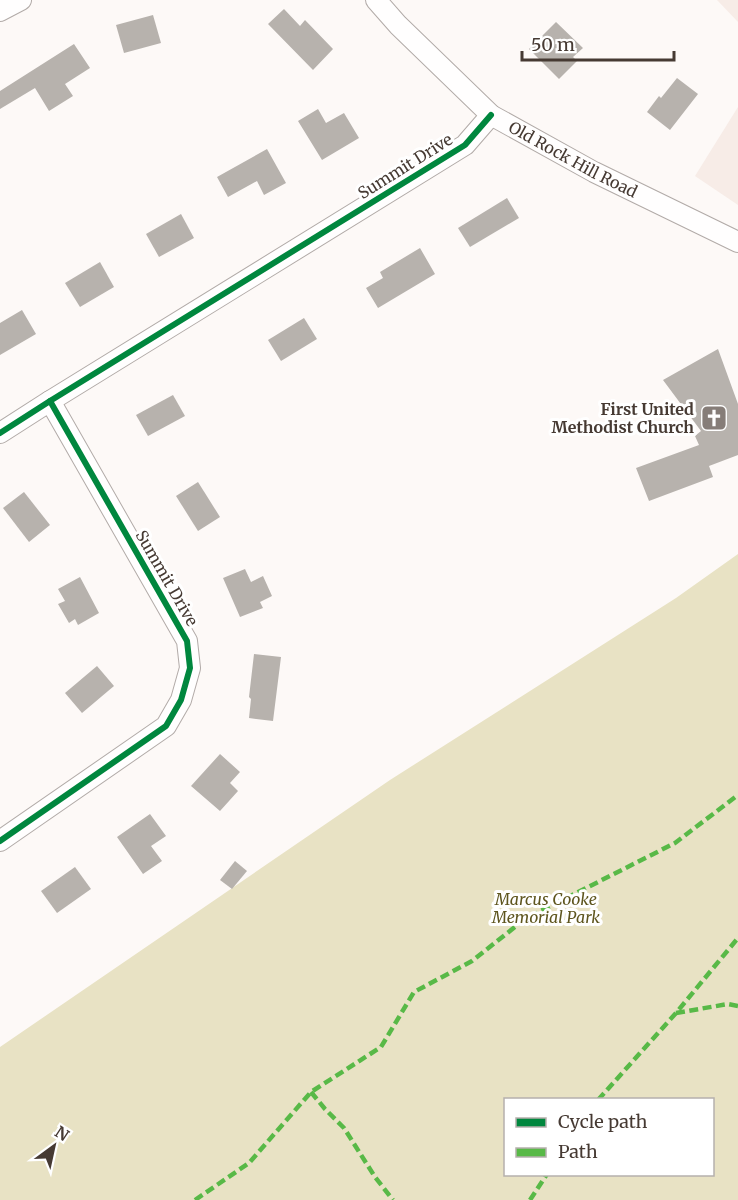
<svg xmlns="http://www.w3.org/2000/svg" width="738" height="1200" viewBox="0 0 738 1200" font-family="Merriweather,serif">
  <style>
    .built { fill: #f7ece7 }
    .green { fill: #e8e2c4; fill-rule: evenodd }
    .building { fill: #b7b2ad }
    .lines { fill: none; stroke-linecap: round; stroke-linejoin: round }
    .minor-casing { stroke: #b2aba8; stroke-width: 22 }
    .minor { stroke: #fffefe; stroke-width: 20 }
    .quiet { stroke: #58b947; stroke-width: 4.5; stroke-dasharray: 9 4.5; stroke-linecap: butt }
    .cycleway-casing { stroke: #fff; stroke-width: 10 }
    .cycleway { stroke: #00873e; stroke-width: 6 }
    .labels { text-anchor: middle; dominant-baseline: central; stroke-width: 6; stroke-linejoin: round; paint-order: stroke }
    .street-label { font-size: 16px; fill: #463a33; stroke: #fff }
    .poi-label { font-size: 16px; font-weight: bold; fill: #463a33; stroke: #fff; text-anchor: end }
    .park-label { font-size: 16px; font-style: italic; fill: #5e551e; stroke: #fff }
  </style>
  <rect width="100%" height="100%" fill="#fdf9f7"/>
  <!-- built -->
  <g class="built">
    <path d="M 717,0 L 738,0 L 738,22 Z"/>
    <path d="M 738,107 L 738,205 L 695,176 Z"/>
  </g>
  <!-- green -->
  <path class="green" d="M 738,554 L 738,1200 L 0,1200 L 0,1047 L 390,780 L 676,598 ZM 506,1100 L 712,1100 L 712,1174 L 506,1174 Z"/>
  <!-- building -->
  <g class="building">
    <path d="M 284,9 L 300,26 L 305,20 L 333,49 L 313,70 L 268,24 Z"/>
    <path d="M 153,15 L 161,43 L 124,53 L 116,25 Z"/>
    <path d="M 556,22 L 583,48 L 573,57 L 577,61 L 559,79 L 529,49 Z"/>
    <path d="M 74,44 L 90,68 L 65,84 L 73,96 L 49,111 L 35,88 L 0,109 L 0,91 Z"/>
    <path d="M 677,78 L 698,94 L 670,130 L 647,112 L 659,96 L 661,98 Z"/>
    <path d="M 318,109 L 326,123 L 344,113 L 359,138 L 322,160 L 298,121 Z"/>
    <path d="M 267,149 L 286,183 L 264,195 L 257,181 L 228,197 L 217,177 Z"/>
    <path d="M 507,198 L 519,218 L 470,247 L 458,228 Z"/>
    <path d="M 181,214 L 194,238 L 159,257 L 146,234 Z"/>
    <path d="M 420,248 L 435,274 L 378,308 L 366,288 L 383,278 L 380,272 Z"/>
    <path d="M 100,262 L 114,287 L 80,307 L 65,283 Z"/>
    <path d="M 22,310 L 36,334 L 0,355 L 0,323 Z"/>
    <path d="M 304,318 L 317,339 L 281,361 L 268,340 Z"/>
    <path d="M 718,349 L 738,404 L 738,455 L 709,466 L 713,477 L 649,501 L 636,468 L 699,445 L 695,436 L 701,431 L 663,380 Z"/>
    <path d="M 173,395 L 185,416 L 148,436 L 136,415 Z"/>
    <path d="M 198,482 L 220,517 L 198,531 L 176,496 Z"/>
    <path d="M 24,492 L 50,525 L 29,542 L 3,508 Z"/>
    <path d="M 245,569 L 251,582 L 263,576 L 272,596 L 260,602 L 263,608 L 240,617 L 223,578 Z"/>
    <path d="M 80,577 L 99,613 L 78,625 L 75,619 L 69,623 L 58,604 L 65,601 L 58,589 Z"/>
    <path d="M 254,654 L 281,657 L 273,721 L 249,718 L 251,699 L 249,697 Z"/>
    <path d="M 97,666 L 114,686 L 82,713 L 65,693 Z"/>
    <path d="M 220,754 L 240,772 L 230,783 L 238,791 L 220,811 L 191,786 Z"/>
    <path d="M 150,814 L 166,836 L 151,846 L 162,861 L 143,874 L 117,837 Z"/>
    <path d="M 235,861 L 247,871 L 232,889 L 220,880 Z"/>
    <path d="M 75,867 L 91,889 L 57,913 L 41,891 Z"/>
  </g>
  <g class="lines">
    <defs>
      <g id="minor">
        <path id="s1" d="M 376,0 L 398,25 L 491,115 L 594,172 L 738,242"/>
        <path d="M 0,11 L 21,0"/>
        <path d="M 50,401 L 465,145 L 491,115"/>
        <path d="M 0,433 L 50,401 L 187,641 L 190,668 L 181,700 L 166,726 L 0,841"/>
      </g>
    </defs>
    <!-- minor casing -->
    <use href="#minor" class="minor-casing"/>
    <!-- minor -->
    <use href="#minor" class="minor"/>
    <!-- quiet -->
    <g class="quiet">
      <path d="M 676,1013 L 728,1004 L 738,1006"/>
      <path d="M 311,1092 L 325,1109 L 344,1128 L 375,1177 L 393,1200"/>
      <path d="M 598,1100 L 676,1013 L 738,938"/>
      <path d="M 195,1200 L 249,1163 L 311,1092 L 381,1047 L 414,992 L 472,961 L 525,919 L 675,843 L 738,795"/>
      <path d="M 530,1200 L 547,1174"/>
    </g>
    <defs>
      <g id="cycleway">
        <path d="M 50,401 L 465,145 L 491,115"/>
        <path d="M 0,433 L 50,401 L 187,641 L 190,668 L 181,700 L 166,726 L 0,841"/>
      </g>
    </defs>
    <!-- cycleway casing -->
    <use href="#cycleway" class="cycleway-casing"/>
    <!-- cycleway -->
    <use href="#cycleway" class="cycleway"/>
  </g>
  <!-- icons -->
  <defs>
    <symbol id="church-square" viewBox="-11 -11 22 22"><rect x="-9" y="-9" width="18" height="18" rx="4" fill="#867d78" stroke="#fff"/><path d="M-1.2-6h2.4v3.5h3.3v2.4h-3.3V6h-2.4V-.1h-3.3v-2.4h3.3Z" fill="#fff"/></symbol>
  </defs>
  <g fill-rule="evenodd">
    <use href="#church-square" x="699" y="403" width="30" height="30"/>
  </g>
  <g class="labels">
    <!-- street labels -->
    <g class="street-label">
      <text stroke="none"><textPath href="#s1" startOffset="256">Old Rock Hill Road</textPath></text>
      <text transform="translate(405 166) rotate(-32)">Summit Drive</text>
      <text transform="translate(167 578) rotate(60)">Summit Drive</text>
    </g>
    <!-- poi labels -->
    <g class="poi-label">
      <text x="694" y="409">First United<tspan x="694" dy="18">Methodist Church</tspan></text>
    </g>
    <!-- park labels -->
    <g class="park-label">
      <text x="546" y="899">Marcus Cooke<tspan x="546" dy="18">Memorial Park</tspan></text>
    </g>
  </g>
  <!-- legend -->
  <rect x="504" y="1098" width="210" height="78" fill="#ffffff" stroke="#b5b0ad" stroke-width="1.5"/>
  <rect x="516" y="1118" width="30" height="9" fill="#00873e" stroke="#b5b0ad" stroke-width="1.5"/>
  <text x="558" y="1128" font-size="18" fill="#463a33">Cycle path</text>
  <rect x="516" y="1148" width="30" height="9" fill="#58b947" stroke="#b5b0ad" stroke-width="1.5"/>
  <text x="558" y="1158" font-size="18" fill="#463a33">Path</text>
  <!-- north arrow -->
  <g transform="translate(54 1146) rotate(33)" stroke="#ffffff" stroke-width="4.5" paint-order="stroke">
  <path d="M0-4.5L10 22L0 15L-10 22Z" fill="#463a33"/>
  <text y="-9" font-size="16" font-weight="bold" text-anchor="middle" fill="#463a33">N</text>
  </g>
  <!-- scale -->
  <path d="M522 51v9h152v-9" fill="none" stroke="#463a33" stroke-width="3"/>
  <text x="531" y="51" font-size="18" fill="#463a33" stroke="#ffffff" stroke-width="4.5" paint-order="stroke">50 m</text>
</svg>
